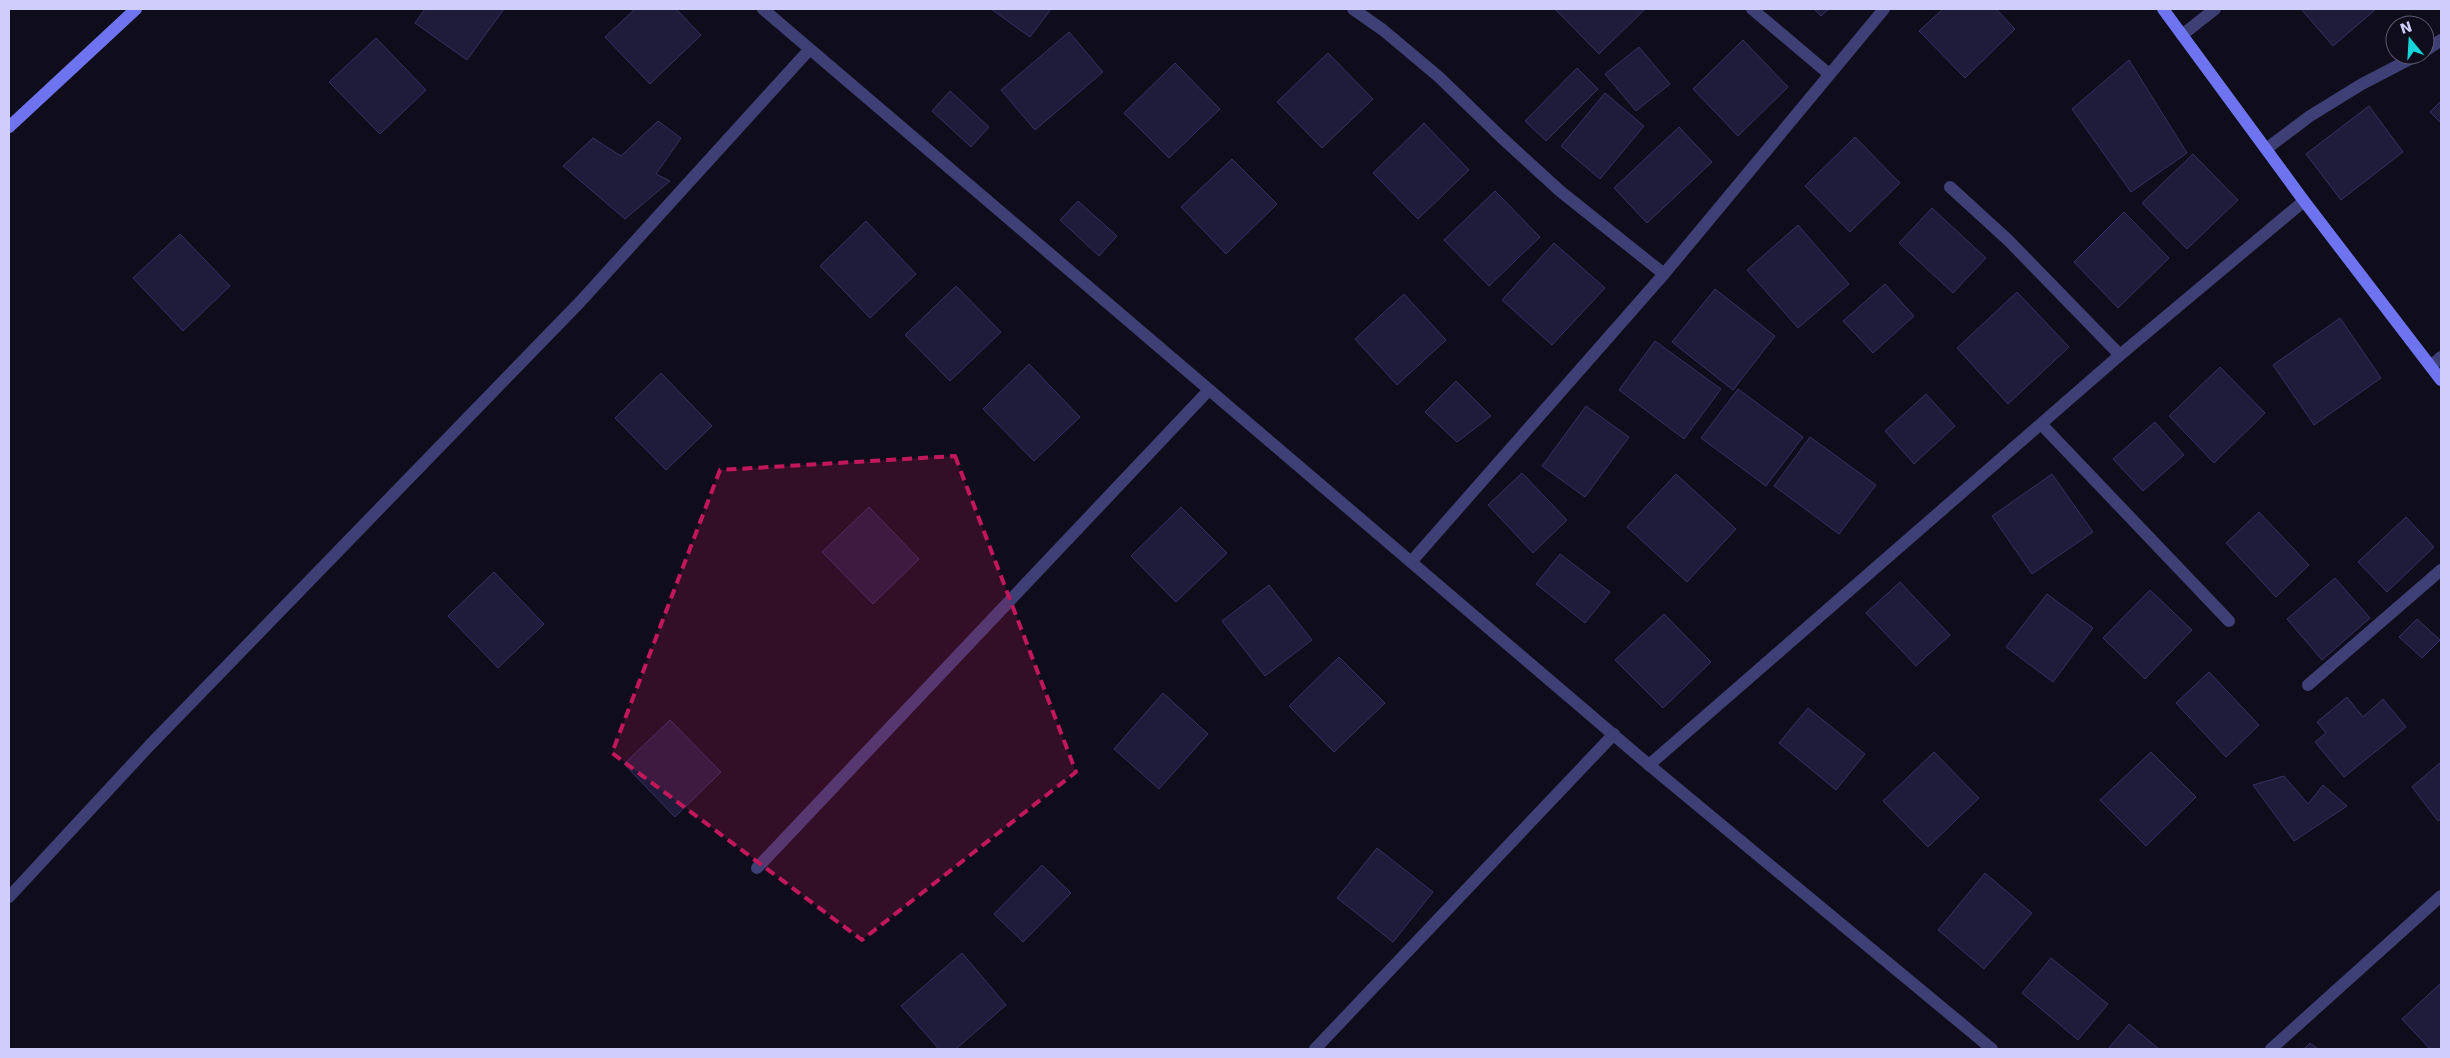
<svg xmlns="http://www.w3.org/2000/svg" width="2450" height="1058" viewBox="0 0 2450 1058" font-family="'DejaVu Sans',sans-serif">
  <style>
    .building { fill: #1f1b3a; stroke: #363064 }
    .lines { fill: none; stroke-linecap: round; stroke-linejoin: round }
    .lane { stroke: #3d3f75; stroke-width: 12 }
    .street { stroke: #3d3f75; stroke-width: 12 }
    .secondary { stroke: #6e74ef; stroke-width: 12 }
    .marked { fill: #c2185b; fill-opacity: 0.2; stroke: #c2185b; stroke-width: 4; stroke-dasharray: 10 6; stroke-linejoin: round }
  </style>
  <rect width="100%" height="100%" fill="#0f0d1b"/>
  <!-- building -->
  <g class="building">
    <path d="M 425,9 L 504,9 L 467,60 L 415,23 Z"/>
    <path d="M 635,9 L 676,9 L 701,35 L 650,84 L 605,37 Z"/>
    <path d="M 991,9 L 1051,9 L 1030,37 Z"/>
    <path d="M 1555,9 L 1645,9 L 1599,54 Z"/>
    <path d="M 1814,9 L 1829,9 L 1821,16 Z"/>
    <path d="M 1943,9 L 1996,9 L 2015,29 L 1965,78 L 1919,31 Z"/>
    <path d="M 2301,9 L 2376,9 L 2333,46 Z"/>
    <path d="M 1069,32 L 1103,72 L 1035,130 L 1001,90 Z"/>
    <path d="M 376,38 L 426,90 L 380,134 L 329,82 Z"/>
    <path d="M 1743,40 L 1788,87 L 1738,136 L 1693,89 Z"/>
    <path d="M 1639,47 L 1670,84 L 1636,111 L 1605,74 Z"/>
    <path d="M 1328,53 L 1373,99 L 1322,148 L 1277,102 Z"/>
    <path d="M 2129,60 L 2187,153 L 2131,192 L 2072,109 Z"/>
    <path d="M 1175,63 L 1220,109 L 1169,158 L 1124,113 Z"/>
    <path d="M 1577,68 L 1598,89 L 1546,141 L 1525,121 Z"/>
    <path d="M 950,91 L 989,127 L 971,147 L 932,111 Z"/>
    <path d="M 1605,93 L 1644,126 L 1600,179 L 1561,146 Z"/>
    <path d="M 2441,101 L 2441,123 L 2430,112 Z"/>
    <path d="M 2369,106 L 2403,152 L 2341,200 L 2306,154 Z"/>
    <path d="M 658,121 L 681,138 L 656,174 L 670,181 L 625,219 L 563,166 L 593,138 L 621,156 Z"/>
    <path d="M 1424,123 L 1469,170 L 1418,219 L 1373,173 Z"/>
    <path d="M 1679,127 L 1712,162 L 1647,223 L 1614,188 Z"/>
    <path d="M 1855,137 L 1900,183 L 1850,232 L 1805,186 Z"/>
    <path d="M 2193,154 L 2238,200 L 2187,249 L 2142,203 Z"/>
    <path d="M 1232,159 L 1277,204 L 1226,254 L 1181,207 Z"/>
    <path d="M 1495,191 L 1540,237 L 1489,286 L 1444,240 Z"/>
    <path d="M 1078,201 L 1117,236 L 1099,256 L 1060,220 Z"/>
    <path d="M 1932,208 L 1986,258 L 1953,293 L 1899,243 Z"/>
    <path d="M 2124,212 L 2169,258 L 2118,308 L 2074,262 Z"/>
    <path d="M 866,221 L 916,274 L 870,318 L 820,266 Z"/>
    <path d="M 1798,225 L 1849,284 L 1798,328 L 1747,270 Z"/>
    <path d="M 180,234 L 230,286 L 183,331 L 133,278 Z"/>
    <path d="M 1554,243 L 1605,288 L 1552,345 L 1502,300 Z"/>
    <path d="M 1885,284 L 1914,316 L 1873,353 L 1843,321 Z"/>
    <path d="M 956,286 L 1001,332 L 950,381 L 905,335 Z"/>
    <path d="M 1715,289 L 1775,336 L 1733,390 L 1672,342 Z"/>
    <path d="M 2017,292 L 2069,347 L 2008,404 L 1957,348 Z"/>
    <path d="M 1404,294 L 1446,340 L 1397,385 L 1355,339 Z"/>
    <path d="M 2340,318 L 2381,378 L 2314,425 L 2273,365 Z"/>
    <path d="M 1655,341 L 1721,389 L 1684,439 L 1619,390 Z"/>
    <path d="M 1029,364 L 1080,417 L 1034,461 L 983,409 Z"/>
    <path d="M 2220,367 L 2265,413 L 2214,463 L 2169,416 Z"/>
    <path d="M 661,373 L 712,426 L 666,470 L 615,418 Z"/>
    <path d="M 1456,381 L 1491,416 L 1457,442 L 1425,412 Z"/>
    <path d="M 1738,389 L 1803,437 L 1766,486 L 1701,438 Z"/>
    <path d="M 1926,394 L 1955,426 L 1914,464 L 1885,431 Z"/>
    <path d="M 1586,406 L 1629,437 L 1585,497 L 1542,466 Z"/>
    <path d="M 2155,422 L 2184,455 L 2143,491 L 2113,459 Z"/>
    <path d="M 1810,437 L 1876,485 L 1839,534 L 1774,486 Z"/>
    <path d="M 1522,473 L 1567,520 L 1533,553 L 1488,505 Z"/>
    <path d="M 1676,474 L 1736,529 L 1687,582 L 1627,527 Z"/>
    <path d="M 2052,474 L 2093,532 L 2032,574 L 1992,516 Z"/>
    <path d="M 869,507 L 919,559 L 873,604 L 822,552 Z"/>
    <path d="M 1181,507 L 1227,553 L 1176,602 L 1131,556 Z"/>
    <path d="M 2259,512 L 2309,565 L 2276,597 L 2226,543 Z"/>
    <path d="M 2406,517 L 2434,547 L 2387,592 L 2358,562 Z"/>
    <path d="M 1560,554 L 1610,592 L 1585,623 L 1536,584 Z"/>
    <path d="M 494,572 L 544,624 L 498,668 L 448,616 Z"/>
    <path d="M 2335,578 L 2370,618 L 2322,660 L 2287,619 Z"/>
    <path d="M 1900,582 L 1950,635 L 1916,666 L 1866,613 Z"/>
    <path d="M 1269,585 L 1312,640 L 1265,676 L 1222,621 Z"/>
    <path d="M 2150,590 L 2192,630 L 2145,679 L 2103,638 Z"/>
    <path d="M 2047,594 L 2093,628 L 2053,682 L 2006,647 Z"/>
    <path d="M 1664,614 L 1711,662 L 1663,708 L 1615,660 Z"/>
    <path d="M 2417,619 L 2440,640 L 2422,658 L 2399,637 Z"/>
    <path d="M 1339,657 L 1385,703 L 1334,752 L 1289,706 Z"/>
    <path d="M 2209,672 L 2259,725 L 2226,757 L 2176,703 Z"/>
    <path d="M 1163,693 L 1208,734 L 1159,789 L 1114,749 Z"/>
    <path d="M 2347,697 L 2363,717 L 2383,699 L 2406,727 L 2344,777 L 2315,742 L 2326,733 L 2317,722 Z"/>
    <path d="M 1808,708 L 1865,754 L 1836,790 L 1779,743 Z"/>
    <path d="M 670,720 L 721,772 L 675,817 L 624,764 Z"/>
    <path d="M 1934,752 L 1979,798 L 1928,847 L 1883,801 Z"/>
    <path d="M 2151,752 L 2196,797 L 2146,846 L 2100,800 Z"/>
    <path d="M 2441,762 L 2441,819 L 2438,821 L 2412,787 Z"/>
    <path d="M 2284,776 L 2308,804 L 2323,785 L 2347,806 L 2294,841 L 2253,785 Z"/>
    <path d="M 1377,848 L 1433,892 L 1393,942 L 1337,898 Z"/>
    <path d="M 1042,865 L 1071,893 L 1023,942 L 994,914 Z"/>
    <path d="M 1985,873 L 2032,913 L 1984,969 L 1938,930 Z"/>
    <path d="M 962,953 L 1006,1005 L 956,1049 L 939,1049 L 901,1006 Z"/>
    <path d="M 2051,958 L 2108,1004 L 2078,1040 L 2022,993 Z"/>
    <path d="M 2441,983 L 2441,1049 L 2430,1049 L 2402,1019 Z"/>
    <path d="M 2129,1024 L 2159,1049 L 2108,1049 Z"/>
    <path d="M 2310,1043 L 2318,1049 L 2304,1049 Z"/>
  </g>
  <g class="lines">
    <!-- lane -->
    <g class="lane">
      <path d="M 2425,51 L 2441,40"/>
      <path d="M 2266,149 L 2310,116 L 2362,84 L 2418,55"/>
      <path d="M 1950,187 L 2008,240 L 2120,355"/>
      <path d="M 2042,425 L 2229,621"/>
    </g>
    <!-- street -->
    <g class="street">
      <path d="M 763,9 L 1649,765 L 1992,1049"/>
      <path d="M 1353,9 L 1383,30 L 1439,77 L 1501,137 L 1560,191 L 1664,274"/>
      <path d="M 1752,9 L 1829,74"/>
      <path d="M 2182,35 L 2215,9"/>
      <path d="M 2431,366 L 2441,357"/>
      <path d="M 1411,562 L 1664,274 L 1884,9"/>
      <path d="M 2308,685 L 2441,570"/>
      <path d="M 1649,765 L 2120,355 L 2304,201"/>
      <path d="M 757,868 L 1209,390"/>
      <path d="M 9,897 L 150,745 L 580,302 L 809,50"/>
      <path d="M 1315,1049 L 1614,734"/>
      <path d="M 2271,1049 L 2441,896"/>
    </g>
    <!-- secondary -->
    <g class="secondary">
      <path d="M 2163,9 L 2304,201 L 2441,380"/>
      <path d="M 9,127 L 136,9"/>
    </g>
  </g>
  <!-- marked area -->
  <path class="marked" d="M 955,456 L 1076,772 L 862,940 L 612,753 L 720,470 Z"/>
  <!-- border -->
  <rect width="2450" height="1058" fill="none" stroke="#cfcdfa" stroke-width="20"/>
  <!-- north arrow -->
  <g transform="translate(2410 40) rotate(342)"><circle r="24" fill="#0f0d1b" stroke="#5c5a74"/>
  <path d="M0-4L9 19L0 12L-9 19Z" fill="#18d5da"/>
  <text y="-8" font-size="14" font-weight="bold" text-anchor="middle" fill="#cfcdfa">N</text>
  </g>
</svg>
